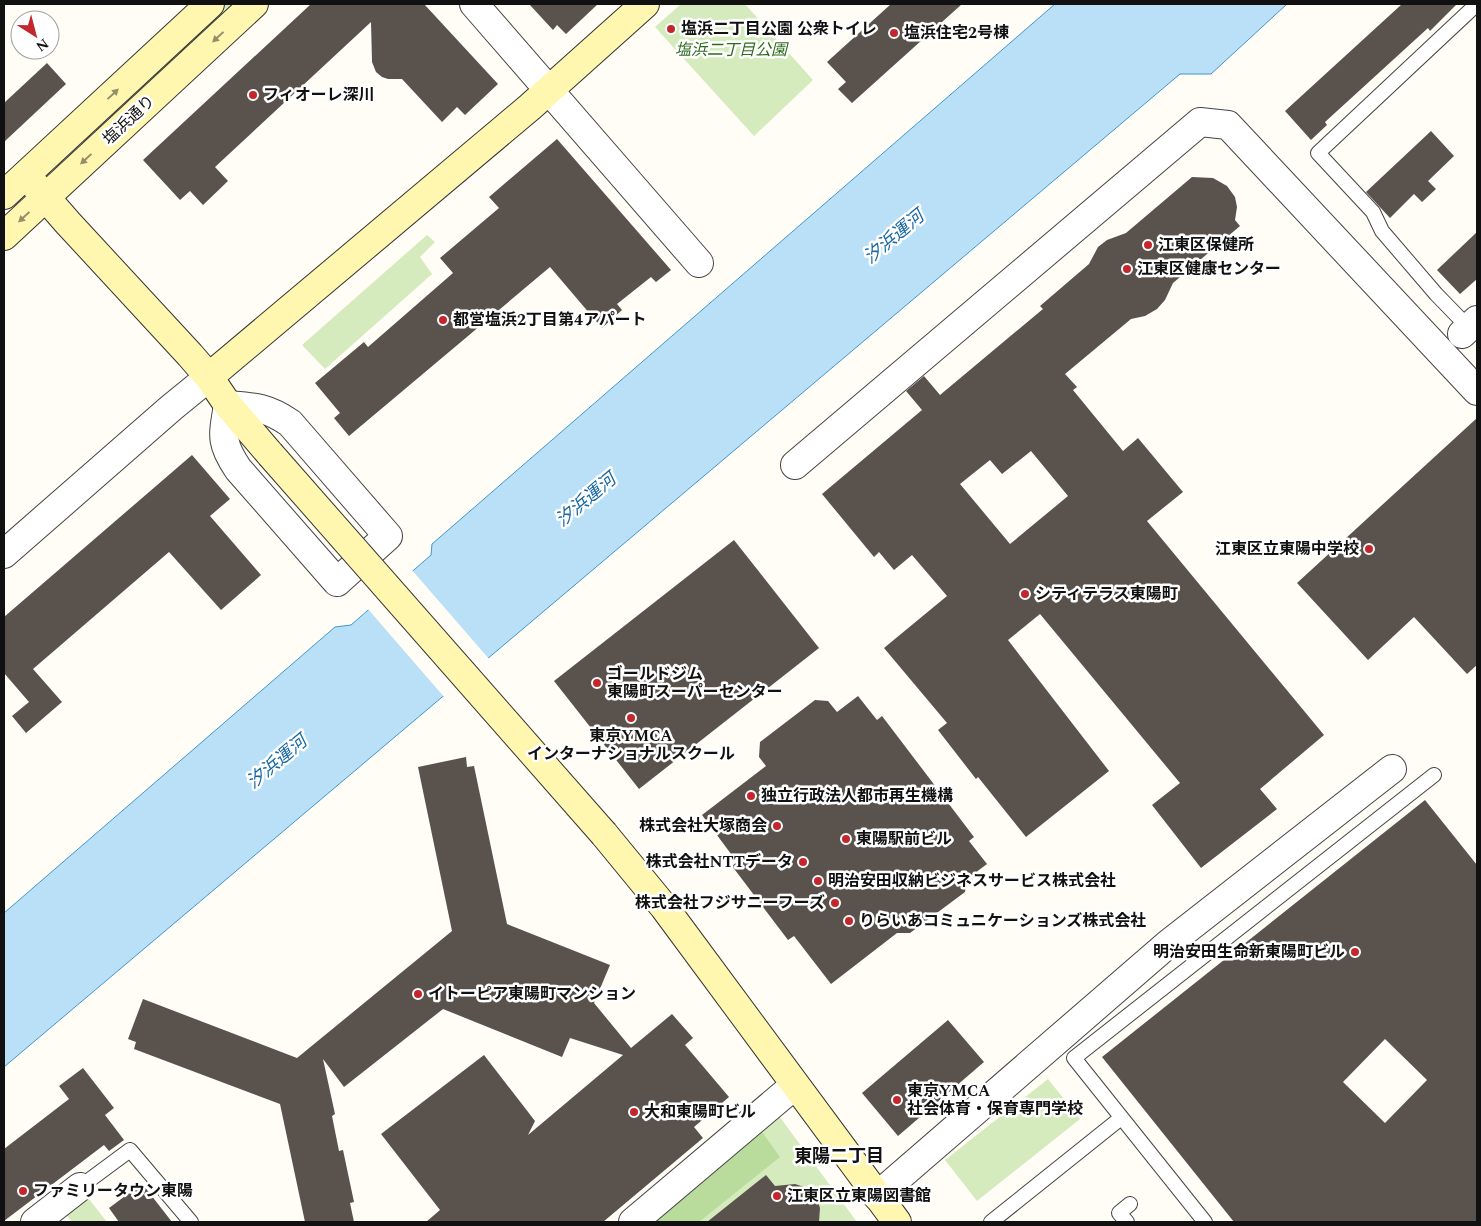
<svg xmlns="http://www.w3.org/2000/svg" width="1481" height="1226" viewBox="0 0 1481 1226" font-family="Spectral,'Noto Sans JP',serif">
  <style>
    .green { fill: #d5ebbd }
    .forest { fill: #b9dc9c }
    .water { fill: #b9e0f7; stroke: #3f96cf }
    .pier { fill: #fffdf5 }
    .building { fill: #5a524d; fill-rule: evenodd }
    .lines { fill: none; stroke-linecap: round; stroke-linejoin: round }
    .lane-casing { stroke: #444; stroke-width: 16 }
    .street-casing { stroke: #444; stroke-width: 30 }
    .secondary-casing { stroke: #333; stroke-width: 30 }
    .lane { stroke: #fff; stroke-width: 14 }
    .street { stroke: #fff; stroke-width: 28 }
    .secondary { stroke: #fff6b0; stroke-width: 28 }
    .secondary-bridge-casing { stroke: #333; stroke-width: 30; stroke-linecap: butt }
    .secondary-bridge { stroke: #fff6b0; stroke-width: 28 }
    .oneway { fill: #948f68 }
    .poi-dot { fill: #c4262e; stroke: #fff; stroke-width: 2 }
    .labels { text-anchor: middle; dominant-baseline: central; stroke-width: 5; stroke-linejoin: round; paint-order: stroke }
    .poi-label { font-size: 16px; font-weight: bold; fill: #111; stroke: #fff; text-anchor: start }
    .park-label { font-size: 16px; font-style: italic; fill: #2f6b1f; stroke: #fff }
    .street-label { font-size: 16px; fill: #111; stroke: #fff }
    .water-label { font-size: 18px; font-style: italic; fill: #1768a6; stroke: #fff }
    .neighbourhood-label { font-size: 18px; font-weight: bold; fill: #111; stroke: #fff }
  </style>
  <rect width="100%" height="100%" fill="#fffdf5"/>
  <!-- green -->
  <g class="green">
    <path d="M 226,4 L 234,4 L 85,143 L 82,139 Z"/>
    <path d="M 681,4 L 745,4 L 813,80 L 754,136 L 655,27 Z"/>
    <path d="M 427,235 L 435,242 L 420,257 L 432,274 L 325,369 L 302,345 Z"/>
    <path d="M 1048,1079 L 1080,1119 L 977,1201 L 945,1160 Z"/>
    <path d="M 771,1105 L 857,1222 L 633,1222 Z"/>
    <path d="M 74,1180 L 107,1222 L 72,1222 L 65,1213 L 52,1222 L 19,1222 Z"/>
  </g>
  <!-- forest -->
  <path class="forest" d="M 757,1125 L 780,1157 L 699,1222 L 644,1222 Z"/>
  <!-- water -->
  <path class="water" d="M 1055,4 L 1287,4 L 1211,74 L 1180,74 L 4,1067 L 4,913 L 335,627 L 351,625 L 431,555 L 432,544 Z"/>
  <!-- pier -->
  <path class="pier" d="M 411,569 L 490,660 L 445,698 L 367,608 Z"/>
  <!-- building -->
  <g class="building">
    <path d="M 311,4 L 424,4 L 498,84 L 465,115 L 457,107 L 442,122 L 402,79 L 388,79 L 382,77 L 376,72 L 372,62 L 371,22 L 215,167 L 228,181 L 203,205 L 190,191 L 180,200 L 143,160 Z"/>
    <path d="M 529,4 L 598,4 L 566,34 L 557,25 L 553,30 Z"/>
    <path d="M 891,4 L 962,4 L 852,103 L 838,89 L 846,82 L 827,62 Z"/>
    <path d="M 1402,4 L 1457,4 L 1430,31 L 1428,28 L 1325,122 L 1327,125 L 1311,140 L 1285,111 Z"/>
    <path d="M 47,63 L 66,84 L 4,142 L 4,103 Z"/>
    <path d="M 1431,131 L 1454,156 L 1428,181 L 1436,189 L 1422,202 L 1414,194 L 1390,218 L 1366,192 Z"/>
    <path d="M 557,139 L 671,270 L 656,282 L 651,277 L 617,304 L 622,310 L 602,328 L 550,267 L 349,436 L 334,418 L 340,413 L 315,383 L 364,342 L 368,347 L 453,273 L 440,258 L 499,208 L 489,197 Z"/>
    <path d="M 1192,177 L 1213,178 L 1227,186 L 1235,197 L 1237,207 L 1235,220 L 1240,226 L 1173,283 L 1165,300 L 1157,309 L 1145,316 L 1131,319 L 1065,374 L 1077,387 L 1073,390 L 1123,451 L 1138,438 L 1183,492 L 1147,521 L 1324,735 L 1260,789 L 1277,809 L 1201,868 L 1152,805 L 1180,783 L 1040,614 L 1008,640 L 1109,771 L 1026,837 L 978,777 L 976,779 L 938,730 L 947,723 L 884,648 L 947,596 L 912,555 L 894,570 L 879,552 L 874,557 L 822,494 L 922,410 L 906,391 L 924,376 L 940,395 L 1043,309 L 1040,306 L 1089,264 L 1098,247 L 1107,240 L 1126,233 ZM 1031,451 L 1068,496 L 1010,544 L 960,484 L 990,460 L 1002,474 Z"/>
    <path d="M 1477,232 L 1477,279 L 1460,294 L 1437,270 Z"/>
    <path d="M 1477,418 L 1477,665 L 1467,674 L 1414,617 L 1368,660 L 1297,583 Z"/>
    <path d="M 192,455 L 230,499 L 210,516 L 261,575 L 221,610 L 169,552 L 33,669 L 62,702 L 26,733 L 12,716 L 29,702 L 4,673 L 4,617 Z"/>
    <path d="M 734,540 L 819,648 L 639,789 L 554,681 Z"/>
    <path d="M 858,696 L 877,720 L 882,716 L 974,837 L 969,841 L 987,864 L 967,879 L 965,892 L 910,933 L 897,933 L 831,984 L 794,936 L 788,940 L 732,866 L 737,862 L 702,815 L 766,766 L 759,757 L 760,742 L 815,700 L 828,701 L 837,712 Z"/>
    <path d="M 466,757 L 467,767 L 474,766 L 507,924 L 610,965 L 594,1003 L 631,1048 L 672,1014 L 693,1038 L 685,1045 L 729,1097 L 694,1127 L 703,1138 L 603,1222 L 426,1222 L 440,1210 L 381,1134 L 484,1055 L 535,1121 L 528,1135 L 623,1055 L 570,1038 L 562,1057 L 443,1009 L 344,1087 L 323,1059 L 335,1114 L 332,1116 L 339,1151 L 343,1150 L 354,1202 L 350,1203 L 354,1222 L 305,1222 L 280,1104 L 134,1049 L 136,1042 L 128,1039 L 143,999 L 297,1058 L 452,931 L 418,767 Z"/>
    <path d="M 1425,800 L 1477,865 L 1477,1222 L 1234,1222 L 1102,1057 ZM 1385,1039 L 1427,1080 L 1385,1123 L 1343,1082 Z"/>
    <path d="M 948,1020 L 984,1062 L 898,1136 L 862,1093 Z"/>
    <path d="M 83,1068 L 114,1108 L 105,1115 L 124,1140 L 109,1151 L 104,1145 L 4,1221 L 4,1149 L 69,1099 L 59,1086 Z"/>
    <path d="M 766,1175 L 775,1186 L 795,1184 L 804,1187 L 812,1192 L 817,1199 L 820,1208 L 819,1222 L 707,1222 Z"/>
    <path d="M 140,1185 L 142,1187 L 144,1186 L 172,1222 L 119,1222 L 109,1208 Z"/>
  </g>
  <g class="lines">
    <defs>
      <g id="lane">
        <path d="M 1469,328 L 1436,294 L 1382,231 L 1373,212 L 1318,153 L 1477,4"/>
        <path d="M 80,1187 L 130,1150 L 191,1222"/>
        <path d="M 991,1222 L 1121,1118"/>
        <path d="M 1127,1222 L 1119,1213 L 1130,1204"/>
        <path d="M 1205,1222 L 1074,1058 L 1434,775"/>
      </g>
      <g id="street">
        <path d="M 474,4 L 699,263"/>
        <path d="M 1462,334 L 1477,320"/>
        <path d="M 228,405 C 254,407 267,407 290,423 L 388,536 L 337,582 L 238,469 C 220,442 223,436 228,405 Z"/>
        <path d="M 795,465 L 1200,122 L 1228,125 L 1477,391"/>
        <path d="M 4,554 L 171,408 L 209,377"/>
        <path d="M 877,1196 L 1168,944 L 1392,769"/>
        <path d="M 35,1222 L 80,1187"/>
        <path d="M 633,1222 L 795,1085"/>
      </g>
      <g id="secondary">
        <path d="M 26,175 L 68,223 L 190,355 L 209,377 L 228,405 L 270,454"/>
        <path d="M 4,195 L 210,4"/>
        <path d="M 4,236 L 254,4"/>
        <path d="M 209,377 L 530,107 L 645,4"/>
        <path d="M 604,834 L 664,907 L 897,1222"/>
      </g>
    </defs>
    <!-- lane casing -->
    <use href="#lane" class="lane-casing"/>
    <!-- street casing -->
    <use href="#street" class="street-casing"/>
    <!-- secondary casing -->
    <use href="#secondary" class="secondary-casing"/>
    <!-- lane -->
    <use href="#lane" class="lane"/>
    <!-- street -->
    <use href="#street" class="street"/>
    <!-- secondary -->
    <use href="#secondary" class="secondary"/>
    <defs>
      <path id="secondary-bridge" d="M 270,454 L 604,834"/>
    </defs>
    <!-- secondary-bridge casing -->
    <use href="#secondary-bridge" class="secondary-bridge-casing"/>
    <!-- secondary-bridge -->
    <use href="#secondary-bridge" class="secondary-bridge"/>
  </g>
  <!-- one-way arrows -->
  <defs><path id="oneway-solid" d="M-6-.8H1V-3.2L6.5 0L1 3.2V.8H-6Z" transform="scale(1.25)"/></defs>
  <g class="oneway">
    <use href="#oneway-solid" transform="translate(218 37) rotate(137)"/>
    <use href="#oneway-solid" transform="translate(113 94) rotate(-43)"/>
    <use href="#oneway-solid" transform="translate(86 159) rotate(137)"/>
    <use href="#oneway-solid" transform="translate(24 217) rotate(137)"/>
  </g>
  <!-- markers -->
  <g class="poi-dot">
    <circle cx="671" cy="29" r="5"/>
    <circle cx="894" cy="33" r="5"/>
    <circle cx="253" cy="95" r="5"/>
    <circle cx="1148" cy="245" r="5"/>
    <circle cx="1127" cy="269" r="5"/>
    <circle cx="443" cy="320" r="5"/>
    <circle cx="1369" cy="549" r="5"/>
    <circle cx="1025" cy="594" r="5"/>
    <circle cx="597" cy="683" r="5"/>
    <circle cx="631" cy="718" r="5"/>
    <circle cx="751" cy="796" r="5"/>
    <circle cx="777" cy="826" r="5"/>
    <circle cx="846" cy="839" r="5"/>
    <circle cx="803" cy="862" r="5"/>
    <circle cx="818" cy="881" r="5"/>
    <circle cx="835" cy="903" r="5"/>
    <circle cx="849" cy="921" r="5"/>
    <circle cx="1355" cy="952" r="5"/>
    <circle cx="418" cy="994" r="5"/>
    <circle cx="897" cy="1100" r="5"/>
    <circle cx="634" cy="1112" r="5"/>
    <circle cx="23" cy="1191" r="5"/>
    <circle cx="777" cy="1196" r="5"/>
  </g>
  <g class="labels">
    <!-- poi labels -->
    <g class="poi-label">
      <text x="681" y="29">塩浜二丁目公園 公衆トイレ</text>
      <text x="904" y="33">塩浜住宅2号棟</text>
      <text x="263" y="95">フィオーレ深川</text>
      <text x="1158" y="245">江東区保健所</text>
      <text x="1137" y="269">江東区健康センター</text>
      <text x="453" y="320">都営塩浜2丁目第4アパート</text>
      <text x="1359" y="549" text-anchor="end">江東区立東陽中学校</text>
      <text x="1035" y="594">シティテラス東陽町</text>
      <text x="607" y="674">ゴールドジム<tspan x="607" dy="18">東陽町スーパーセンター</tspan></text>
      <text x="631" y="736" text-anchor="middle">東京YMCA<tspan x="631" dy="18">インターナショナルスクール</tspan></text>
      <text x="761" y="796">独立行政法人都市再生機構</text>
      <text x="767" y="826" text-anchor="end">株式会社大塚商会</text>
      <text x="856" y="839">東陽駅前ビル</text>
      <text x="793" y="862" text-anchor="end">株式会社NTTデータ</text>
      <text x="828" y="881">明治安田収納ビジネスサービス株式会社</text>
      <text x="825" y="903" text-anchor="end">株式会社フジサニーフーズ</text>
      <text x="859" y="921">りらいあコミュニケーションズ株式会社</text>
      <text x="1345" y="952" text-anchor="end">明治安田生命新東陽町ビル</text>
      <text x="428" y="994">イトーピア東陽町マンション</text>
      <text x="907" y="1091">東京YMCA<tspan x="907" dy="18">社会体育・保育専門学校</tspan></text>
      <text x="644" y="1112">大和東陽町ビル</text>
      <text x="33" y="1191">ファミリータウン東陽</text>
      <text x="787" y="1196">江東区立東陽図書館</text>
    </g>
    <!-- park labels -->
    <g class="park-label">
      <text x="731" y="50">塩浜二丁目公園</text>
    </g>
    <!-- street labels -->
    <g class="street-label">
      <text transform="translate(129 120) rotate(-43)">塩浜通り</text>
    </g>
    <!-- water labels -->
    <g class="water-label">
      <text transform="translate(894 237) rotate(-40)">汐浜運河</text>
      <text transform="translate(586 500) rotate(-40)">汐浜運河</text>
      <text transform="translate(277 762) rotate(-40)">汐浜運河</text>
    </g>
    <!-- neighbourhood labels -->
    <g class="neighbourhood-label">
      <text x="839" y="1156">東陽二丁目</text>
    </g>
  </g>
  <!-- border -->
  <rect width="1481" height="1226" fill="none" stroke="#111111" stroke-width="10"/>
  <!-- north arrow -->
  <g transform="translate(35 35) rotate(144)"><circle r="24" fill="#ffffff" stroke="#a0a0a0"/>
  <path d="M0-4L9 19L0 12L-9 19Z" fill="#c4262e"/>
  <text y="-8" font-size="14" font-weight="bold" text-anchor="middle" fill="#111111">N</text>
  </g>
</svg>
